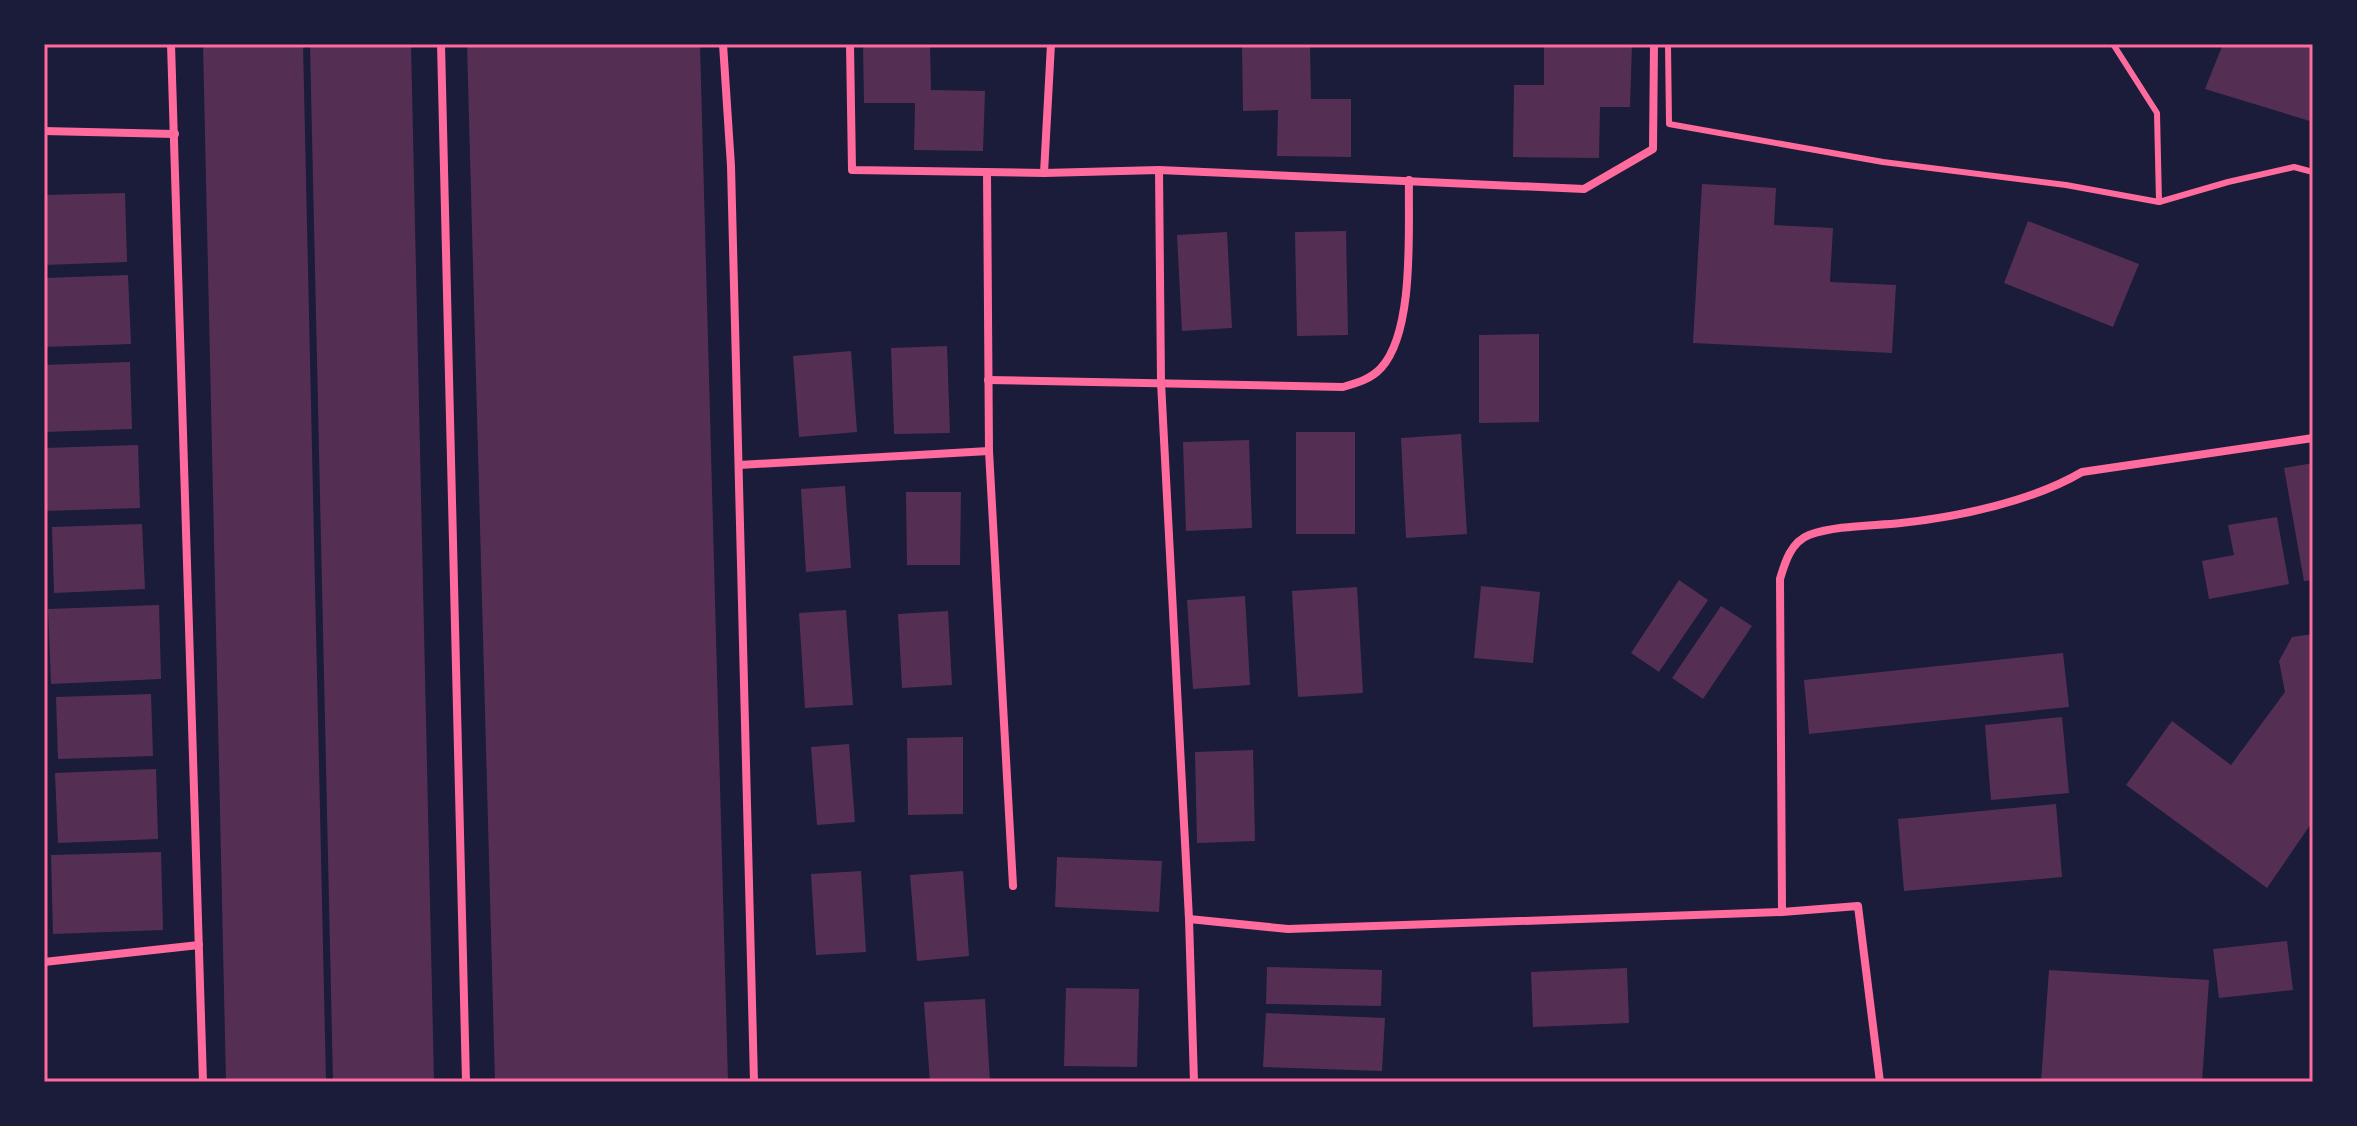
<svg xmlns="http://www.w3.org/2000/svg" width="2357" height="1126" viewBox="0 0 2357 1126" font-family="'Roboto Condensed',sans-serif">
  <style>
    .building { fill: #542f53 }
    .lines { fill: none; stroke-linecap: round; stroke-linejoin: round }
    .service { stroke: #ff6b9d; stroke-width: 6 }
    .minor { stroke: #ff6b9d; stroke-width: 8 }
    .neatline { fill: none; stroke: #ff6b9d; stroke-width: 3 }
  </style>
  <rect width="100%" height="100%" fill="#1b1b3a"/>
  <!-- building -->
  <g class="building">
    <path d="M 203,44 L 303,44 L 326,1082 L 226,1082 Z"/>
    <path d="M 310,44 L 411,44 L 434,1082 L 333,1082 Z"/>
    <path d="M 467,44 L 700,44 L 728,1082 L 495,1082 Z"/>
    <path d="M 863,44 L 930,44 L 931,90 L 985,91 L 983,151 L 914,150 L 915,103 L 864,103 Z"/>
    <path d="M 1242,44 L 1310,44 L 1311,99 L 1351,99 L 1351,157 L 1277,156 L 1278,110 L 1243,111 Z"/>
    <path d="M 1544,44 L 1632,44 L 1630,107 L 1600,107 L 1599,158 L 1513,157 L 1514,85 L 1544,85 Z"/>
    <path d="M 2223,44 L 2313,44 L 2313,122 L 2205,89 Z"/>
    <path d="M 1702,184 L 1776,188 L 1774,225 L 1833,228 L 1830,282 L 1896,285 L 1892,353 L 1693,343 Z"/>
    <path d="M 125,193 L 127,262 L 45,265 L 44,195 Z"/>
    <path d="M 2028,221 L 2139,264 L 2113,327 L 2004,283 Z"/>
    <path d="M 1346,231 L 1348,335 L 1297,336 L 1295,232 Z"/>
    <path d="M 1227,232 L 1232,328 L 1182,331 L 1177,235 Z"/>
    <path d="M 128,275 L 131,344 L 44,347 L 44,278 Z"/>
    <path d="M 1539,334 L 1539,422 L 1479,423 L 1479,335 Z"/>
    <path d="M 947,346 L 950,433 L 894,434 L 891,348 Z"/>
    <path d="M 851,351 L 857,432 L 799,437 L 793,356 Z"/>
    <path d="M 130,362 L 132,429 L 45,432 L 44,365 Z"/>
    <rect x="1296" y="432" width="59" height="102"/>
    <path d="M 1461,434 L 1467,534 L 1406,538 L 1401,438 Z"/>
    <path d="M 1249,440 L 1252,528 L 1186,531 L 1183,442 Z"/>
    <path d="M 138,445 L 140,508 L 44,511 L 44,448 Z"/>
    <path d="M 2313,463 L 2313,580 L 2304,581 L 2284,468 Z"/>
    <path d="M 845,486 L 851,568 L 806,572 L 801,489 Z"/>
    <path d="M 906,492 L 961,492 L 960,565 L 907,565 Z"/>
    <path d="M 2277,517 L 2289,584 L 2209,599 L 2202,561 L 2234,555 L 2228,525 Z"/>
    <path d="M 142,524 L 145,589 L 54,593 L 52,527 Z"/>
    <path d="M 1679,580 L 1708,600 L 1659,672 L 1631,653 Z"/>
    <path d="M 1481,586 L 1540,592 L 1533,663 L 1474,658 Z"/>
    <path d="M 1357,587 L 1363,693 L 1298,697 L 1292,591 Z"/>
    <path d="M 1245,596 L 1250,685 L 1193,689 L 1187,600 Z"/>
    <path d="M 159,605 L 161,679 L 51,684 L 48,609 Z"/>
    <path d="M 1721,606 L 1752,626 L 1703,699 L 1672,678 Z"/>
    <path d="M 846,610 L 853,705 L 805,708 L 799,613 Z"/>
    <path d="M 948,611 L 952,685 L 902,688 L 898,614 Z"/>
    <path d="M 2313,634 L 2313,821 L 2267,888 L 2126,785 L 2172,721 L 2231,765 L 2285,692 L 2279,661 L 2292,637 Z"/>
    <path d="M 2063,653 L 2069,707 L 1809,734 L 1804,680 Z"/>
    <path d="M 151,694 L 153,756 L 58,759 L 56,697 Z"/>
    <path d="M 2062,717 L 2069,793 L 1991,800 L 1985,725 Z"/>
    <path d="M 963,737 L 963,814 L 908,815 L 907,738 Z"/>
    <path d="M 849,744 L 855,822 L 817,825 L 811,747 Z"/>
    <path d="M 1253,750 L 1255,841 L 1197,843 L 1195,752 Z"/>
    <path d="M 156,769 L 158,839 L 58,843 L 55,773 Z"/>
    <path d="M 2056,804 L 2062,877 L 1904,891 L 1898,819 Z"/>
    <path d="M 161,852 L 163,930 L 53,934 L 51,855 Z"/>
    <path d="M 1057,857 L 1162,861 L 1159,912 L 1055,907 Z"/>
    <path d="M 861,871 L 866,952 L 816,955 L 811,874 Z"/>
    <path d="M 963,871 L 969,956 L 917,961 L 910,875 Z"/>
    <path d="M 2287,941 L 2293,990 L 2219,998 L 2213,949 Z"/>
    <path d="M 1267,967 L 1382,970 L 1381,1006 L 1266,1004 Z"/>
    <path d="M 1627,968 L 1629,1023 L 1533,1027 L 1531,972 Z"/>
    <path d="M 2049,970 L 2209,980 L 2202,1082 L 2041,1082 Z"/>
    <path d="M 1066,988 L 1139,989 L 1137,1067 L 1064,1066 Z"/>
    <path d="M 985,999 L 990,1082 L 930,1082 L 924,1002 Z"/>
    <path d="M 1266,1013 L 1385,1018 L 1382,1071 L 1263,1067 Z"/>
  </g>
  <g class="lines">
    <!-- service -->
    <g class="service">
      <path d="M 1668,44 L 1669,124 L 1883,162 L 2066,185 L 2159,202 L 2228,182 L 2294,167 L 2313,172"/>
      <path d="M 2113,44 L 2157,113 L 2159,202"/>
    </g>
    <!-- minor -->
    <g class="minor">
      <path d="M 171,44 L 203,1082"/>
      <path d="M 441,44 L 466,1082"/>
      <path d="M 723,44 L 731,166 L 754,1082"/>
      <path d="M 850,44 L 852,170 L 1044,173 L 1159,170"/>
      <path d="M 44,131 L 175,134"/>
      <path d="M 987,172 L 989,451 L 1013,886"/>
      <path d="M 1044,173 L 1051,44"/>
      <path d="M 988,380 L 1343,387 C 1357,383 1371,379 1381,368 C 1415,331 1408,229 1409,180"/>
      <path d="M 739,465 L 989,451"/>
      <path d="M 1189,919 L 1161,382 L 1159,170 L 1584,189 L 1653,149 L 1654,44"/>
      <path d="M 44,962 L 199,945"/>
      <path d="M 1194,1082 L 1189,919 L 1288,929 L 1782,912"/>
      <path d="M 1880,1082 L 1858,906 L 1782,912 L 1780,579 C 1785,562 1791,542 1809,535 C 1837,525 1872,526 1901,523 C 1958,517 2033,501 2082,472 L 2313,438"/>
    </g>
  </g>
  <!-- border -->
  <rect width="2357" height="1126" fill="none" stroke="#1b1b3a" stroke-width="92"/>
  <rect x="46" y="46" width="2265" height="1034" class="neatline"/>
</svg>
